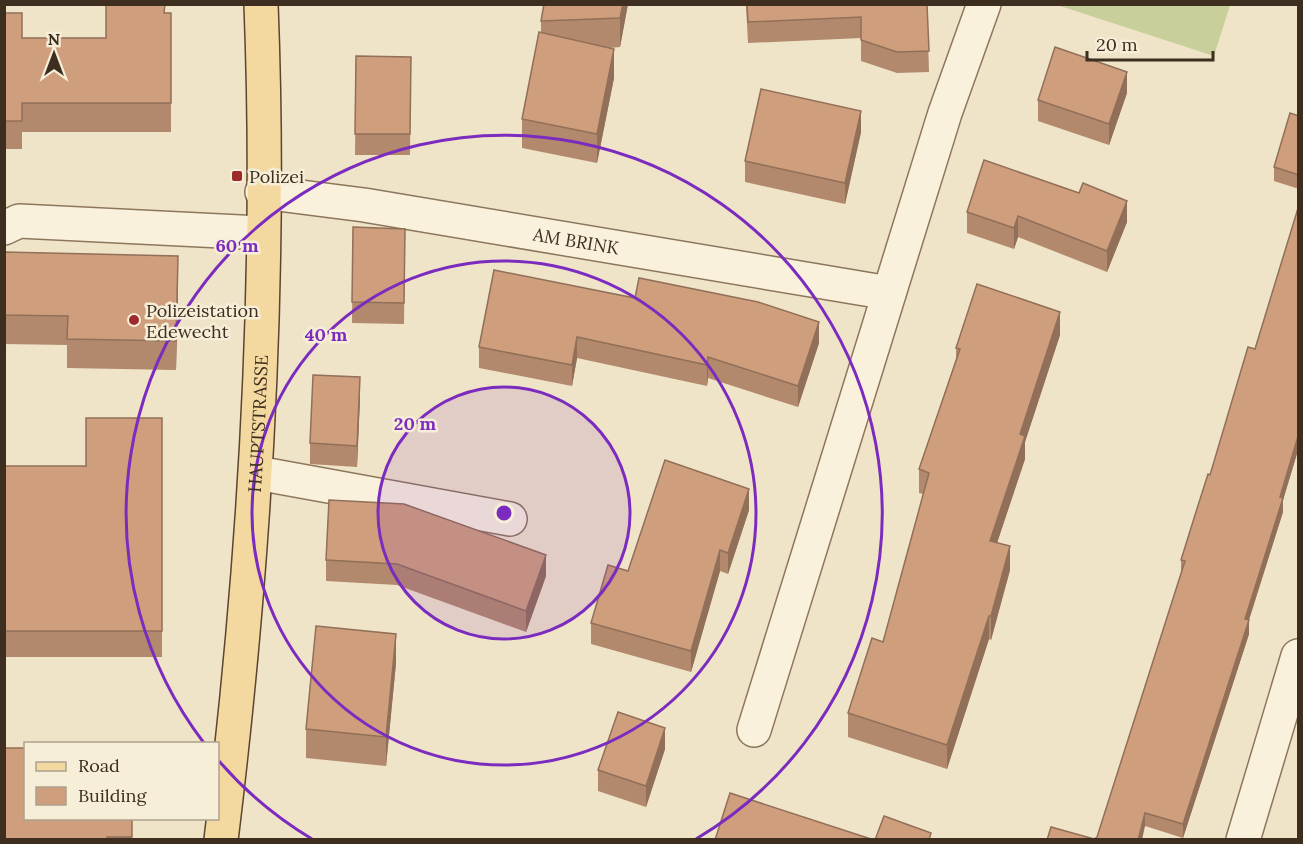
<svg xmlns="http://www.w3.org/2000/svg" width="1303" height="844" viewBox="0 0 1303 844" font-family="Lora,serif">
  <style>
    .green { fill: #c9cf9b }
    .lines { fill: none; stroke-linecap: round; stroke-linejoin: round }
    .minor-casing { stroke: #8d765c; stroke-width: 36 }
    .major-casing { stroke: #5b4430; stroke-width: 36 }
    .minor { stroke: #faf1dc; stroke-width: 33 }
    .major { stroke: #f3d9a0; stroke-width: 33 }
    .wall { fill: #b2896c }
    .shaded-wall { fill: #916f58 }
    .building { fill: #cf9f7d; stroke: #916f58; stroke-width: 1.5 }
    .ring { fill: none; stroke: #7b2cbf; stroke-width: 3 }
    .poi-dot { fill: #9e2a2b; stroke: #f7eed8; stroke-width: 2 }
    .labels { text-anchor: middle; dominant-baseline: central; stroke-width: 5; stroke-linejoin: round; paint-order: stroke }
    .poi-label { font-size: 18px; fill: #3d2e20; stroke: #f7eed8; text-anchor: start }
    .street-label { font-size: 18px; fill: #3d2e20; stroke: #f7eed8 }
    .centre { fill: #7b2cbf; stroke: #f7eed8; stroke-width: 3 }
    .ring-label { font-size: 18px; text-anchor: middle; font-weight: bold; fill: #7b2cbf; stroke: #f7eed8; stroke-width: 5; stroke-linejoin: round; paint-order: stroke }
  </style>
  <rect width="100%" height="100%" fill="#f0e4c8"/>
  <!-- green -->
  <path class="green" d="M 1057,5 L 1230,5 L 1214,56 Z"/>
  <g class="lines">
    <defs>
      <g id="minor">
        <path id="s1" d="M 262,192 L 364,205 L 889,293"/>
        <path d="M 4,228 L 19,221 L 262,233"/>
        <path d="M 257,473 L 510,519"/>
        <path d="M 754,730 L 945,113 L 984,4"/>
        <path d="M 1243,840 L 1298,656"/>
      </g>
      <g id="major">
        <path id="s2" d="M 221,840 C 255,563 272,283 261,4"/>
      </g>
    </defs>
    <!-- minor casing -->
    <use href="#minor" class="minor-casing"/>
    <!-- major casing -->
    <use href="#major" class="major-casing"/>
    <!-- minor -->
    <use href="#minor" class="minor"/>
    <!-- major -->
    <use href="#major" class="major"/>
  </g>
  <!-- wall -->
  <g class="wall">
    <path d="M 628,4 L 620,47 L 610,48 L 614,78 L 597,163 L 522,148 L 522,119 L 541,33 L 541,21 Z"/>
    <path d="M 746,4 L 927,4 L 929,72 L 897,73 L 861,61 L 861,38 L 748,43 Z"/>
    <path d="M 4,13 L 22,38 L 106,38 L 165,13 L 171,13 L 171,132 L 22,132 L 22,149 L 4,149 Z"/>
    <path d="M 356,56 L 411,57 L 410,155 L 355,155 Z"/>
    <path d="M 1127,93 L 1109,145 L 1038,121 L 1038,100 Z"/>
    <path d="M 1299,116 L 1299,189 L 1274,181 L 1274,167 Z"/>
    <path d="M 861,132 L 845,204 L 745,182 L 745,161 Z"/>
    <path d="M 1299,205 L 1299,447 L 1283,500 L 1283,512 L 1249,620 L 1249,634 L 1183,838 L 1145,826 L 1094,839 L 1097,837 L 1181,573 L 1181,560 L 1255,349 Z"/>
    <path d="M 967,212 L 1127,222 L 1107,272 L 1018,237 L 1014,249 L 967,233 Z"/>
    <path d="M 353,227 L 405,229 L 404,324 L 352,323 Z"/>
    <path d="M 4,252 L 178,285 L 176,370 L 67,368 L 67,345 L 4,344 Z"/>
    <path d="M 494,270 L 819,343 L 798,407 L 708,378 L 707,386 L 577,358 L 572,386 L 479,368 L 479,347 Z"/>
    <path d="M 1060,335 L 1025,442 L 1025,459 L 997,543 L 1010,570 L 991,640 L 989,639 L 947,769 L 848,737 L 848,713 L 883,642 L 923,494 L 919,493 L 919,469 L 956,359 L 956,348 Z"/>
    <path d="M 360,398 L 357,467 L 310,464 L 310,443 Z"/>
    <path d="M 162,418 L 162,657 L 5,657 L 4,466 L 86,466 Z"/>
    <path d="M 329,500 L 546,576 L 526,632 L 397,585 L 326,581 L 326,560 Z"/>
    <path d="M 749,510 L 728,574 L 720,571 L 691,672 L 591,644 L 591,623 L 628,571 Z"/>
    <path d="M 396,663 L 386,766 L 306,758 L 306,729 Z"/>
    <path d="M 665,749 L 646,807 L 598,791 L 598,770 Z"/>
    <path d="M 26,819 L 132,819 L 132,840 L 4,840 Z"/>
  </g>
  <!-- shaded-wall -->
  <g class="shaded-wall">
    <path d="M 623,4 L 628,4 L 620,47 L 620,18 Z"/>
    <path d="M 614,49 L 614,78 L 597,163 L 597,134 Z"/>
    <path d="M 1127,72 L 1127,93 L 1109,145 L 1109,124 Z"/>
    <path d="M 861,111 L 861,132 L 845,204 L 845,183 Z"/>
    <path d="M 1127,201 L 1127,222 L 1107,272 L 1107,251 Z"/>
    <path d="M 1018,216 L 1018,237 L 1014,249 L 1014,228 Z"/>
    <path d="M 178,256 L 178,285 L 176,370 L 176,341 Z"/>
    <path d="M 1060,312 L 1060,335 L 1025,442 L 1025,459 L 990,564 L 990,541 L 1020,434 Z"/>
    <path d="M 819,322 L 819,343 L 798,407 L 798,386 Z"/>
    <path d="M 577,337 L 577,358 L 572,386 L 572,365 Z"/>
    <path d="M 708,357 L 708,378 L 707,386 L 707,365 Z"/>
    <path d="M 360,377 L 360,398 L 357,467 L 357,446 Z"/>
    <path d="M 1299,433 L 1299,447 L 1283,500 L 1283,512 L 1245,632 L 1245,619 Z"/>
    <path d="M 749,489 L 749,510 L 728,574 L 728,553 Z"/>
    <path d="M 1010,546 L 1010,570 L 991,640 L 991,616 Z"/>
    <path d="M 720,550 L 720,571 L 691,672 L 691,651 Z"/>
    <path d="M 546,555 L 546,576 L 526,632 L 526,611 Z"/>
    <path d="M 989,616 L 989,639 L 947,769 L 947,745 Z"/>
    <path d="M 1249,620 L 1249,634 L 1183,838 L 1183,824 Z"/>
    <path d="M 396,634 L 396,663 L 386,766 L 386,737 Z"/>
    <path d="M 665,728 L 665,749 L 646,807 L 646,786 Z"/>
    <path d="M 1145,813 L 1145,826 L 1142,840 L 1138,840 Z"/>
  </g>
  <!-- building -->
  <g class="building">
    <path d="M 106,4 L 165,4 L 164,13 L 171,13 L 171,103 L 22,103 L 22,121 L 4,121 L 4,13 L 22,13 L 22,38 L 106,38 Z"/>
    <path d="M 544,4 L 623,4 L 620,18 L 541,21 Z"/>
    <path d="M 747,4 L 927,4 L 929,51 L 897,52 L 861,40 L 861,17 L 748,22 Z"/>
    <path d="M 539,32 L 614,49 L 597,134 L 522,119 Z"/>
    <path d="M 1055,47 L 1127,72 L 1109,124 L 1038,100 Z"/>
    <path d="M 356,56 L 411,57 L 410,134 L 355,134 Z"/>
    <path d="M 761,89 L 861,111 L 845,183 L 745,161 Z"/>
    <path d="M 1290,113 L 1299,116 L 1299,175 L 1274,167 Z"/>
    <path d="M 984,160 L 1079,193 L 1083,183 L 1127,201 L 1107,251 L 1018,216 L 1014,228 L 967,212 Z"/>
    <path d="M 1299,205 L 1299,433 L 1280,497 L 1283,498 L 1245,619 L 1249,620 L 1183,824 L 1145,813 L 1138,840 L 1047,840 L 1051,827 L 1094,839 L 1097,837 L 1185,561 L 1181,560 L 1195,515 L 1208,474 L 1210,475 L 1248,347 L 1255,349 Z"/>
    <path d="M 353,227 L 405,229 L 404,303 L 352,302 Z"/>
    <path d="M 4,252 L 178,256 L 176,341 L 67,339 L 68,316 L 4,315 Z"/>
    <path d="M 494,270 L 635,298 L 639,278 L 758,302 L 819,322 L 798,386 L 708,357 L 707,365 L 577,337 L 572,365 L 479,347 Z"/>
    <path d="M 977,284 L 1060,312 L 1020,434 L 1025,436 L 990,541 L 1010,546 L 991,616 L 989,616 L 947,745 L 848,713 L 872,638 L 883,642 L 929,473 L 919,469 L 960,349 L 956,348 Z"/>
    <path d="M 313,375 L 360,377 L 357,446 L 310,443 Z"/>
    <path d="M 86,418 L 162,418 L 162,631 L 5,631 L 4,466 L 86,466 Z"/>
    <path d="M 665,460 L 749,489 L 728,553 L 720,550 L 691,651 L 591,623 L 608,565 L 628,571 Z"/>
    <path d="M 329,500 L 404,504 L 546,555 L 526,611 L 397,564 L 326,560 Z"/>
    <path d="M 316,626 L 396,634 L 386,737 L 306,729 Z"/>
    <path d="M 618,712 L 665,728 L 646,786 L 598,770 Z"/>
    <path d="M 4,748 L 26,748 L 26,819 L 132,819 L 132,837 L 107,837 L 107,840 L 4,840 Z"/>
    <path d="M 730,793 L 874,840 L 715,840 Z"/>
    <path d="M 884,816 L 931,833 L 929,840 L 875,840 Z"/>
  </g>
  <!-- distance rings -->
  <circle cx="504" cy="513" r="126" fill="#7b2cbf" fill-opacity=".12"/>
  <g class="ring">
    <circle cx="504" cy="513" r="126"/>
    <circle cx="504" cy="513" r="252"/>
    <path d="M312 839A378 378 0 0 1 219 761M204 743A378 378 0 1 1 696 839"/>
  </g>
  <!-- markers -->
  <g class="poi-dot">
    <rect x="231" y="170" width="12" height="12" rx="3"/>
    <circle cx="134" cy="320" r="6"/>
  </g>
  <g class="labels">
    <!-- poi labels -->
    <g class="poi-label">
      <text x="249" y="176">Polizei</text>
      <text x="146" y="310">Polizeistation<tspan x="146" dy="21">Edewecht</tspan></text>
    </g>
    <!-- street labels -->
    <g class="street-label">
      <text stroke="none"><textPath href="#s1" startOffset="318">AM BRINK</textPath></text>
      <text stroke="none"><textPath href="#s2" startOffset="418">HAUPTSTRASSE</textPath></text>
    </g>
  </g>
  <circle cx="504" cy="513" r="9" class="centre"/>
  <g class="ring-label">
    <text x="237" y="252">60 m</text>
    <text x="326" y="341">40 m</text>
    <text x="415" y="430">20 m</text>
  </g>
  <!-- border -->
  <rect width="1303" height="844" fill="none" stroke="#3d2e20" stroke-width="12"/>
  <!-- legend -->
  <rect x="24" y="742" width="195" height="78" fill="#f7eed8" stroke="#ada18e" stroke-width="1.5"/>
  <rect x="36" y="762" width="30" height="9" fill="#f3d9a0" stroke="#ada18e" stroke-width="1.5"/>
  <text x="78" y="772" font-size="18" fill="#3d2e20">Road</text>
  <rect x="36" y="787" width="30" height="18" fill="#cf9f7d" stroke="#ada18e" stroke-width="1.5"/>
  <text x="78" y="802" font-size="18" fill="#3d2e20">Building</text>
  <!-- north arrow -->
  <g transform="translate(54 54)" stroke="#f7eed8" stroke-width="4.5" paint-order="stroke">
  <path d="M0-4.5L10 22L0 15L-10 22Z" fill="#3d2e20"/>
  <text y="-9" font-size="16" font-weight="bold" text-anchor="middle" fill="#3d2e20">N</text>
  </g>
  <!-- scale -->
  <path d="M1087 51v9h126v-9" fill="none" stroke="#3d2e20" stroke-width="3"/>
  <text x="1096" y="51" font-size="18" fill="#3d2e20" stroke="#f7eed8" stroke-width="4.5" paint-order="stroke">20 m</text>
</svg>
